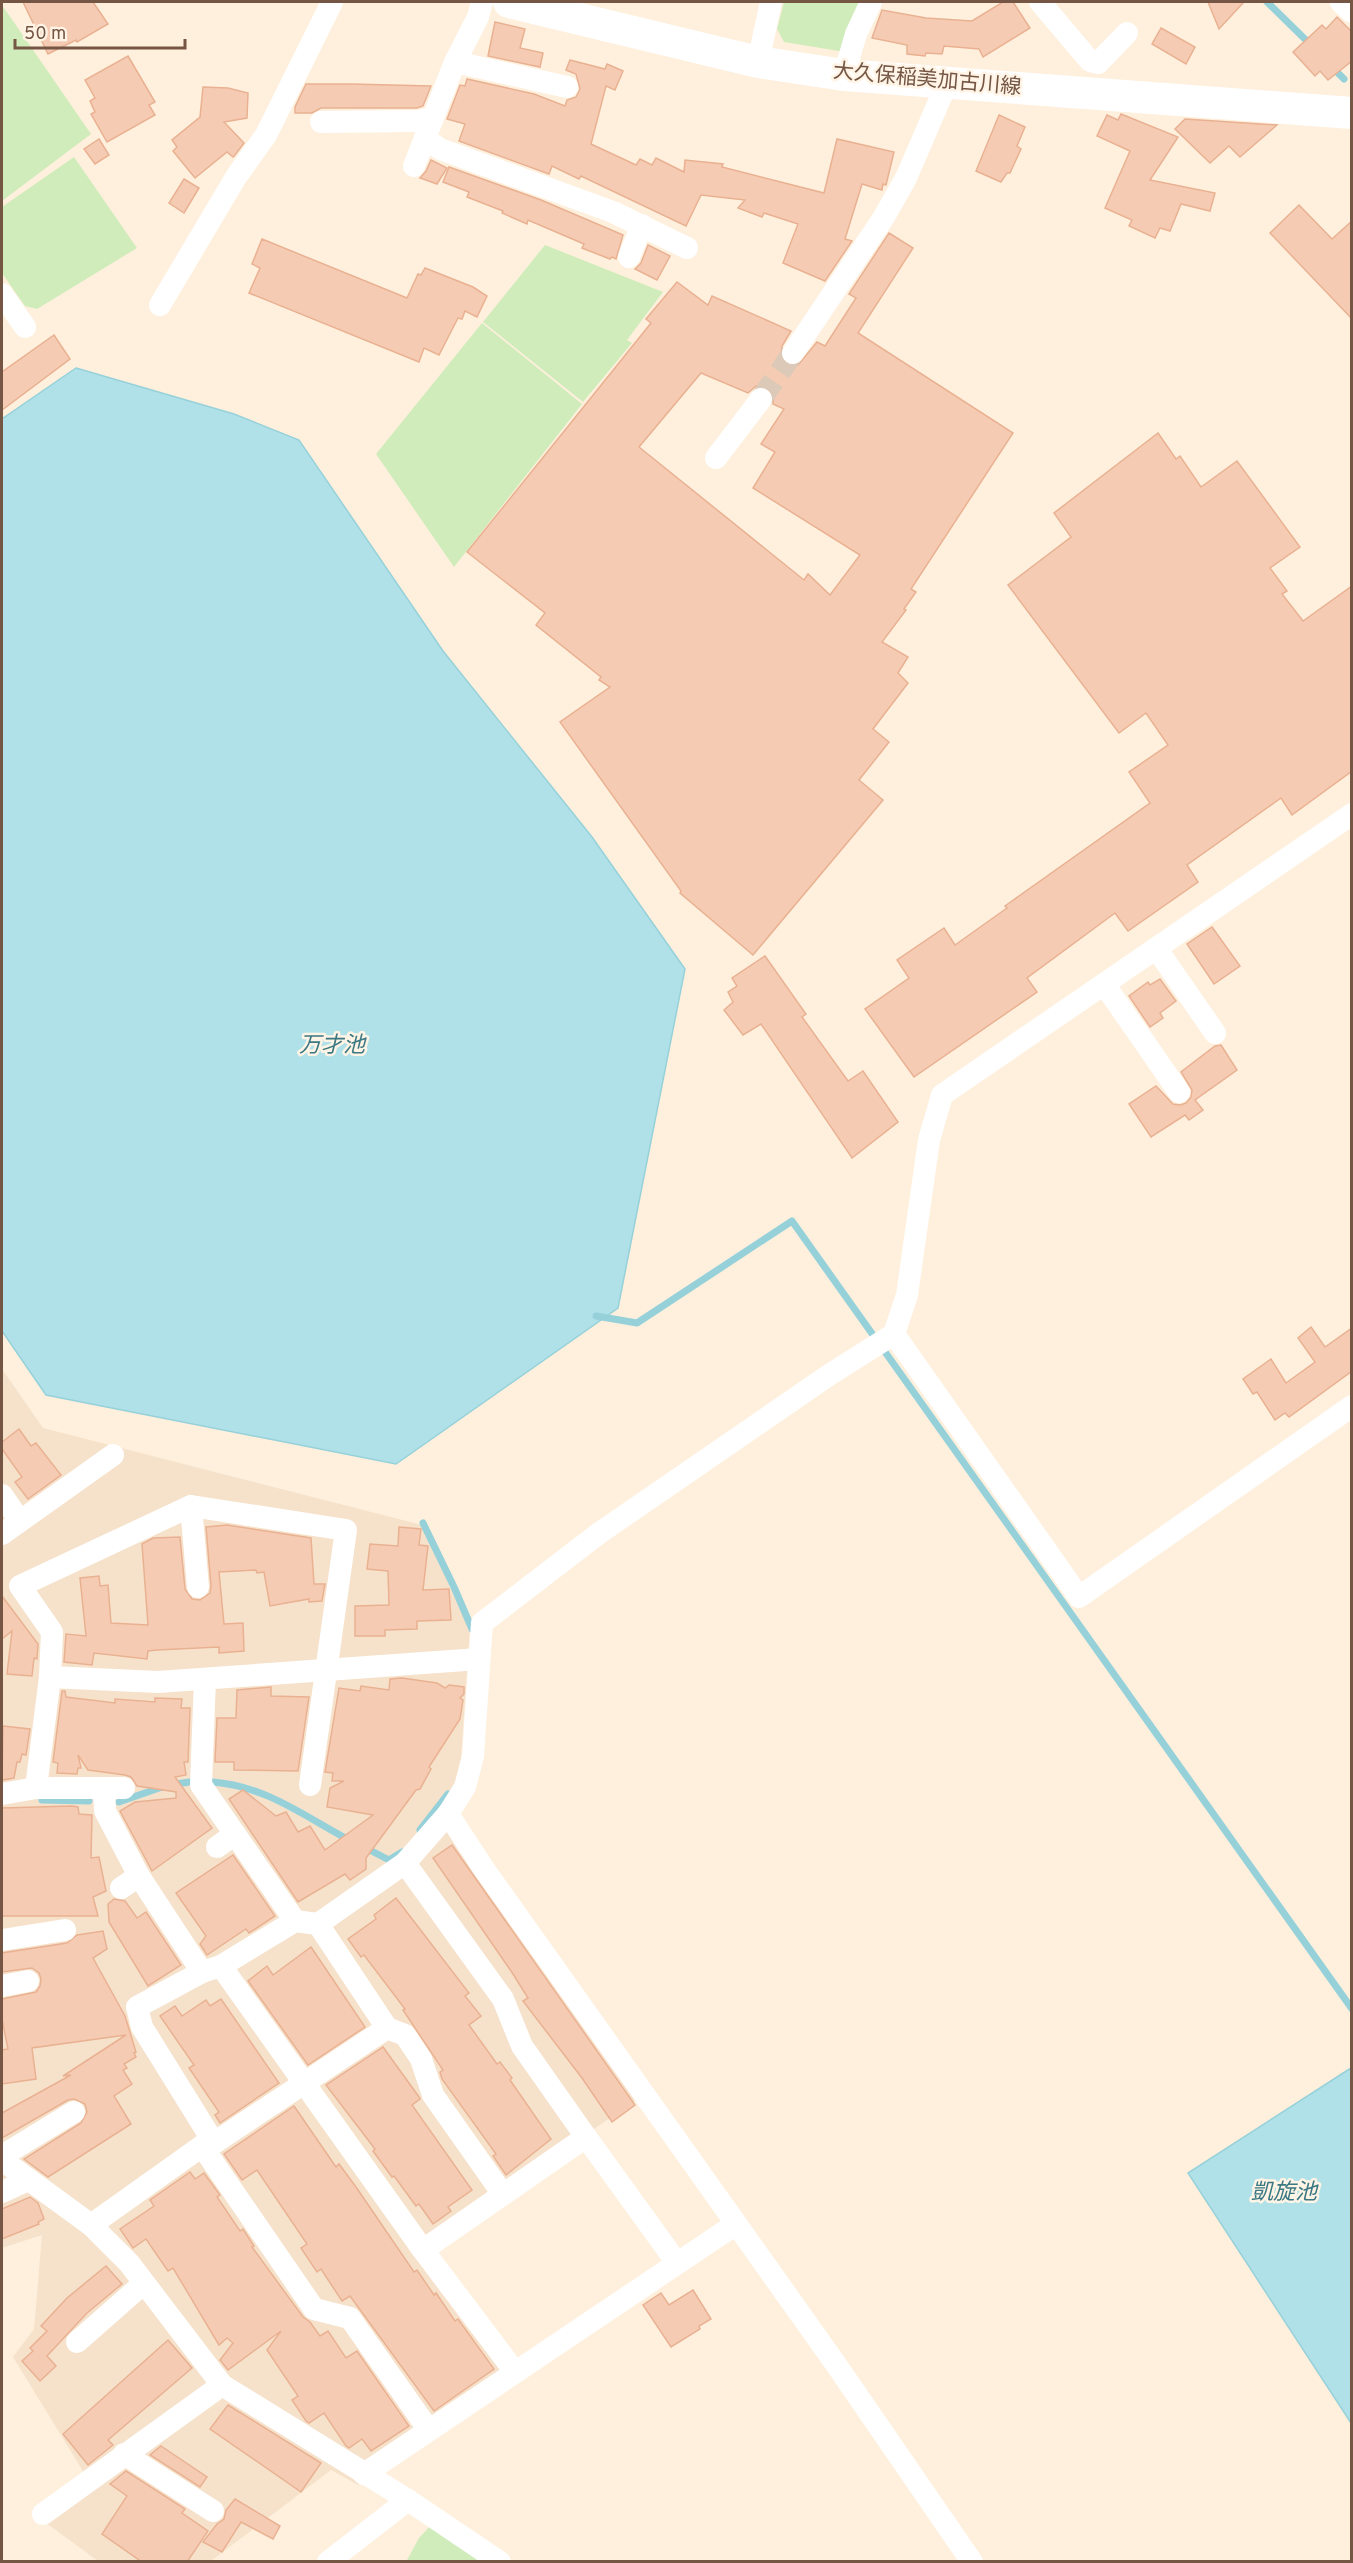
<svg xmlns="http://www.w3.org/2000/svg" width="1353" height="2563" viewBox="0 0 1353 2563" font-family="Overpass,'Noto Sans JP',sans-serif">
  <style>
    .residential { fill: #f6e2cb }
    .green { fill: #d0ecbb }
    .water { fill: #b1e1e8; stroke: #96d1da; stroke-width: 1.5 }
    .lines { fill: none; stroke-linecap: round; stroke-linejoin: round }
    .stream { stroke: #96d1da; stroke-width: 7 }
    .building { fill: #f5ccb3; stroke: #e9b192; stroke-width: 1.5; fill-rule: evenodd }
    .street-tunnel { stroke: #dcc9b7; stroke-width: 22; stroke-dasharray: 22 11; stroke-linecap: butt }
    .street { stroke: #fff; stroke-width: 22 }
    .secondary { stroke: #fff; stroke-width: 32 }
    .labels { text-anchor: middle; dominant-baseline: central; stroke-width: 5; stroke-linejoin: round; paint-order: stroke }
    .street-label { font-size: 21px; fill: #755544; stroke: #fff4e5 }
    .water-label { font-size: 22px; font-style: italic; fill: #3a7883; stroke: #fff4e5 }
  </style>
  <rect width="100%" height="100%" fill="#fef0dd"/>
  <!-- residential -->
  <path class="residential" d="M 2,1369 L 43,1428 L 422,1525 L 470,1627 L 457,1818 L 638,2099 L 415,2251 L 513,2379 L 358,2485 L 331,2470 L 211,2561 L 98,2561 L 34,2514 L 86,2476 L 13,2357 L 34,2329 L 42,2235 L 2,2248 Z"/>
  <!-- green -->
  <g class="green">
    <path d="M 784,2 L 864,2 L 845,52 L 784,42 L 777,29 Z"/>
    <path d="M 2,5 L 91,134 L 2,201 Z"/>
    <path d="M 74,157 L 137,248 L 37,309 L 25,306 L 2,273 L 2,207 Z"/>
    <path d="M 545,245 L 663,292 L 627,340 L 632,343 L 583,402 L 483,322 Z"/>
    <path d="M 482,323 L 582,404 L 454,567 L 376,454 Z"/>
    <path d="M 433,2523 L 491,2562 L 406,2562 L 419,2538 Z"/>
  </g>
  <!-- water -->
  <g class="water">
    <path d="M 76,368 L 234,414 L 299,440 L 443,651 L 592,837 L 685,969 L 618,1308 L 396,1464 L 46,1395 L 2,1331 L 2,419 Z"/>
    <path d="M 1351,2068 L 1351,2423 L 1188,2173 Z"/>
  </g>
  <g class="lines">
    <!-- stream -->
    <g class="stream">
      <path d="M 1267,2 L 1312,46"/>
      <path d="M 1332,67 L 1344,79"/>
      <path d="M 596,1316 L 637,1323 L 792,1221 L 1352,2009"/>
      <path d="M 423,1523 L 454,1587 L 472,1629"/>
      <path d="M 212,1782 C 267,1786 305,1817 351,1841"/>
      <path d="M 42,1800 L 89,1801"/>
      <path d="M 119,1802 L 165,1786 L 189,1782"/>
      <path d="M 420,1830 L 448,1794"/>
      <path d="M 364,1847 L 389,1860 L 402,1852"/>
    </g>
  </g>
  <!-- building -->
  <g class="building">
    <path d="M 23,2 L 93,2 L 108,24 L 77,42 L 76,40 L 48,54 Z"/>
    <path d="M 1003,2 L 1013,2 L 1030,28 L 983,57 L 979,49 L 944,46 L 942,54 L 926,53 L 925,56 L 907,54 L 907,45 L 872,38 L 882,10 L 926,18 L 972,21 Z"/>
    <path d="M 1208,2 L 1244,2 L 1219,29 Z"/>
    <path d="M 1337,17 L 1352,32 L 1352,61 L 1328,80 L 1320,71 L 1315,76 L 1293,52 L 1322,25 L 1326,29 Z"/>
    <path d="M 495,22 L 525,29 L 520,48 L 543,53 L 540,67 L 488,56 Z"/>
    <path d="M 1161,28 L 1195,47 L 1186,64 L 1152,44 Z"/>
    <path d="M 128,56 L 155,102 L 149,105 L 155,115 L 107,142 L 91,114 L 95,112 L 90,101 L 95,98 L 85,80 Z"/>
    <path d="M 570,60 L 605,69 L 607,64 L 623,71 L 615,90 L 606,86 L 591,144 L 636,165 L 640,159 L 652,165 L 656,158 L 684,172 L 685,160 L 723,164 L 722,167 L 824,193 L 837,139 L 894,152 L 886,185 L 883,184 L 882,190 L 862,184 L 845,239 L 852,241 L 825,281 L 783,263 L 798,224 L 764,213 L 762,217 L 738,208 L 745,200 L 701,195 L 686,226 L 581,176 L 579,179 L 552,166 L 549,174 L 459,141 L 465,124 L 447,119 L 460,85 L 465,86 L 467,79 L 534,94 L 565,106 L 567,100 L 576,97 L 580,89 L 576,74 L 566,70 Z"/>
    <path d="M 306,84 L 351,84 L 431,86 L 423,106 L 417,108 L 321,108 L 312,113 L 295,113 L 295,107 Z"/>
    <path d="M 203,87 L 228,88 L 248,93 L 247,118 L 224,122 L 244,143 L 235,155 L 233,157 L 227,152 L 195,178 L 173,151 L 177,147 L 172,140 L 200,117 Z"/>
    <path d="M 1121,114 L 1178,137 L 1150,180 L 1215,193 L 1210,211 L 1181,204 L 1170,231 L 1160,228 L 1155,238 L 1129,226 L 1132,220 L 1105,208 L 1130,151 L 1097,136 L 1107,115 L 1118,120 Z"/>
    <path d="M 999,115 L 1025,127 L 1017,146 L 1021,149 L 1010,173 L 1007,173 L 1001,182 L 976,171 Z"/>
    <path d="M 1185,119 L 1277,125 L 1240,157 L 1229,146 L 1210,163 L 1175,129 Z"/>
    <path d="M 99,139 L 109,155 L 95,164 L 84,149 Z"/>
    <path d="M 431,160 L 447,168 L 437,184 L 420,178 L 426,171 Z"/>
    <path d="M 449,167 L 541,200 L 623,235 L 616,259 L 612,257 L 610,259 L 582,248 L 584,244 L 528,220 L 527,224 L 502,213 L 503,211 L 467,197 L 469,192 L 443,182 Z"/>
    <path d="M 184,179 L 199,188 L 184,213 L 169,203 Z"/>
    <path d="M 1299,205 L 1332,239 L 1352,221 L 1352,319 L 1270,233 Z"/>
    <path d="M 889,233 L 913,248 L 858,333 L 1013,433 L 911,589 L 916,592 L 904,609 L 906,610 L 882,642 L 908,657 L 898,673 L 908,683 L 873,729 L 889,742 L 859,780 L 883,800 L 753,955 L 680,893 L 681,891 L 560,722 L 610,687 L 599,680 L 601,677 L 536,625 L 545,613 L 467,552 L 651,323 L 646,319 L 677,282 L 708,305 L 712,296 L 791,331 L 782,346 L 781,358 L 786,364 L 798,365 L 817,342 L 825,346 L 856,298 L 849,294 ZM 701,373 L 748,393 L 756,386 L 769,388 L 774,394 L 773,404 L 784,409 L 761,444 L 775,452 L 753,488 L 860,555 L 830,595 L 808,574 L 804,580 L 639,447 Z"/>
    <path d="M 262,239 L 407,298 L 418,274 L 421,275 L 425,268 L 473,287 L 487,296 L 477,317 L 465,311 L 462,319 L 458,318 L 439,355 L 424,348 L 419,362 L 249,293 L 260,268 L 252,264 Z"/>
    <path d="M 648,245 L 670,256 L 657,280 L 635,269 L 641,263 Z"/>
    <path d="M 54,335 L 70,359 L 2,410 L 2,372 Z"/>
    <path d="M 1158,433 L 1176,459 L 1180,456 L 1201,487 L 1237,461 L 1300,547 L 1270,568 L 1287,591 L 1282,594 L 1303,621 L 1352,586 L 1352,771 L 1292,815 L 1281,798 L 1187,865 L 1198,882 L 1128,931 L 1115,913 L 1027,978 L 1037,992 L 914,1077 L 865,1009 L 909,978 L 897,960 L 944,928 L 955,945 L 1007,908 L 1005,906 L 1150,803 L 1129,772 L 1168,745 L 1146,713 L 1119,733 L 1008,585 L 1071,537 L 1054,513 Z"/>
    <path d="M 1212,927 L 1240,966 L 1214,984 L 1187,944 Z"/>
    <path d="M 765,956 L 806,1014 L 802,1017 L 848,1081 L 863,1071 L 898,1122 L 852,1158 L 761,1024 L 743,1035 L 724,1010 L 733,1002 L 728,992 L 737,986 L 732,978 Z"/>
    <path d="M 1160,979 L 1176,1001 L 1160,1013 L 1163,1018 L 1150,1027 L 1129,996 L 1148,982 L 1150,985 Z"/>
    <path d="M 1221,1045 L 1237,1070 L 1195,1100 L 1203,1110 L 1189,1120 L 1185,1115 L 1151,1137 L 1129,1104 L 1156,1086 L 1173,1104 L 1180,1105 L 1186,1103 L 1191,1097 L 1192,1090 L 1181,1072 L 1215,1046 Z"/>
    <path d="M 1311,1327 L 1325,1347 L 1352,1328 L 1352,1371 L 1289,1417 L 1285,1413 L 1275,1420 L 1257,1392 L 1253,1394 L 1243,1379 L 1271,1359 L 1286,1383 L 1315,1362 L 1298,1338 Z"/>
    <path d="M 19,1429 L 31,1446 L 36,1443 L 61,1475 L 28,1499 L 15,1482 L 22,1477 L 2,1449 L 2,1442 Z"/>
    <path d="M 227,1525 L 311,1538 L 314,1584 L 325,1584 L 322,1601 L 309,1602 L 309,1599 L 270,1606 L 264,1572 L 257,1573 L 256,1570 L 219,1572 L 224,1624 L 243,1623 L 244,1651 L 219,1653 L 219,1647 L 157,1650 L 148,1651 L 147,1659 L 94,1653 L 92,1665 L 64,1662 L 66,1634 L 86,1636 L 80,1578 L 99,1576 L 100,1586 L 108,1585 L 111,1623 L 148,1625 L 142,1544 L 153,1538 L 180,1537 L 185,1589 L 192,1599 L 200,1600 L 210,1593 L 211,1586 L 206,1527 Z"/>
    <path d="M 399,1527 L 421,1529 L 419,1545 L 428,1546 L 423,1590 L 449,1589 L 451,1620 L 417,1621 L 417,1629 L 385,1630 L 385,1636 L 355,1636 L 355,1606 L 389,1605 L 388,1571 L 367,1569 L 370,1544 L 398,1546 Z"/>
    <path d="M 2,1596 L 38,1644 L 37,1659 L 34,1658 L 32,1676 L 7,1674 L 12,1631 L 2,1639 Z"/>
    <path d="M 402,1678 L 437,1683 L 445,1688 L 449,1685 L 464,1687 L 464,1694 L 460,1698 L 463,1700 L 460,1719 L 429,1767 L 431,1769 L 420,1789 L 416,1790 L 366,1858 L 366,1869 L 350,1880 L 345,1874 L 298,1902 L 229,1799 L 243,1790 L 276,1816 L 286,1812 L 298,1832 L 310,1826 L 325,1850 L 373,1815 L 327,1807 L 330,1788 L 344,1781 L 332,1781 L 333,1773 L 325,1772 L 339,1688 L 360,1691 L 361,1686 L 389,1690 L 390,1679 Z"/>
    <path d="M 271,1687 L 271,1696 L 309,1697 L 298,1771 L 234,1770 L 234,1762 L 215,1762 L 217,1718 L 236,1718 L 237,1690 Z"/>
    <path d="M 62,1691 L 65,1691 L 66,1697 L 115,1703 L 115,1699 L 155,1702 L 155,1698 L 182,1699 L 181,1708 L 190,1708 L 188,1762 L 184,1762 L 186,1775 L 175,1777 L 212,1828 L 152,1871 L 120,1811 L 135,1802 L 176,1798 L 176,1792 L 137,1786 L 131,1777 L 125,1775 L 88,1770 L 78,1755 L 81,1768 L 78,1768 L 77,1774 L 57,1773 L 58,1763 L 53,1762 Z"/>
    <path d="M 3,1726 L 30,1729 L 26,1755 L 22,1754 L 20,1762 L 17,1762 L 14,1778 L 2,1780 Z"/>
    <path d="M 72,1806 L 78,1807 L 79,1814 L 92,1815 L 91,1858 L 99,1857 L 106,1891 L 93,1897 L 98,1916 L 2,1916 L 2,1808 Z"/>
    <path d="M 452,1845 L 635,2105 L 612,2122 L 582,2078 L 523,2001 L 528,1998 L 513,1974 L 433,1858 Z"/>
    <path d="M 233,1855 L 275,1916 L 249,1933 L 246,1929 L 207,1955 L 200,1944 L 206,1936 L 176,1893 Z"/>
    <path d="M 396,1898 L 469,1993 L 465,1996 L 481,2016 L 469,2025 L 497,2064 L 500,2062 L 512,2078 L 510,2080 L 551,2139 L 506,2175 L 493,2156 L 496,2154 L 442,2079 L 440,2072 L 443,2070 L 403,2010 L 405,2009 L 364,1955 L 361,1957 L 348,1939 L 376,1919 L 374,1915 Z"/>
    <path d="M 114,1899 L 125,1901 L 137,1918 L 146,1912 L 181,1965 L 148,1986 L 109,1922 L 108,1904 Z"/>
    <path d="M 103,1931 L 107,1949 L 93,1958 L 125,2016 L 136,2052 L 134,2053 L 136,2057 L 124,2064 L 127,2068 L 123,2070 L 132,2084 L 114,2096 L 131,2124 L 48,2177 L 24,2159 L 81,2123 L 87,2112 L 85,2104 L 74,2099 L 68,2100 L 2,2138 L 2,2113 L 71,2075 L 63,2076 L 126,2035 L 32,2048 L 36,2079 L 2,2084 L 2,2050 L 8,2049 L 2,2019 L 2,1999 L 36,1992 L 40,1986 L 41,1979 L 39,1973 L 32,1968 L 2,1972 L 2,1953 L 67,1943 L 77,1935 Z"/>
    <path d="M 311,1947 L 365,2027 L 308,2065 L 248,1981 L 267,1966 L 273,1975 Z"/>
    <path d="M 221,1999 L 279,2083 L 220,2123 L 215,2115 L 219,2112 L 189,2068 L 194,2065 L 160,2016 L 175,2006 L 182,2016 L 206,2000 L 210,2006 Z"/>
    <path d="M 383,2047 L 419,2097 L 420,2099 L 412,2105 L 472,2190 L 448,2207 L 451,2211 L 433,2224 L 419,2204 L 416,2206 L 394,2176 L 392,2177 L 373,2151 L 375,2149 L 326,2085 Z"/>
    <path d="M 294,2106 L 336,2167 L 339,2164 L 356,2187 L 414,2272 L 417,2270 L 434,2295 L 436,2293 L 455,2321 L 458,2319 L 494,2369 L 434,2411 L 350,2296 L 342,2301 L 321,2269 L 317,2272 L 301,2248 L 307,2244 L 257,2170 L 242,2180 L 224,2154 Z"/>
    <path d="M 190,2172 L 195,2179 L 204,2173 L 220,2195 L 217,2197 L 240,2231 L 243,2229 L 254,2246 L 252,2247 L 303,2317 L 310,2322 L 320,2336 L 328,2331 L 346,2358 L 357,2351 L 409,2426 L 371,2451 L 362,2439 L 349,2448 L 346,2446 L 324,2413 L 309,2423 L 306,2421 L 292,2400 L 298,2396 L 267,2350 L 281,2331 L 228,2370 L 220,2360 L 233,2343 L 227,2338 L 219,2345 L 173,2268 L 168,2271 L 146,2239 L 133,2248 L 120,2229 L 154,2206 L 150,2200 Z"/>
    <path d="M 30,2197 L 38,2203 L 44,2219 L 38,2222 L 39,2224 L 2,2239 L 2,2209 Z"/>
    <path d="M 106,2266 L 122,2284 L 87,2313 L 47,2356 L 56,2366 L 40,2381 L 22,2361 L 33,2351 L 30,2348 L 47,2331 L 41,2326 L 67,2298 Z"/>
    <path d="M 693,2290 L 711,2319 L 699,2326 L 700,2329 L 671,2347 L 643,2305 L 661,2293 L 669,2305 Z"/>
    <path d="M 168,2340 L 192,2368 L 108,2440 L 113,2445 L 88,2465 L 63,2434 Z"/>
    <path d="M 228,2405 L 321,2463 L 301,2492 L 210,2429 Z"/>
    <path d="M 161,2446 L 207,2477 L 200,2487 L 150,2455 Z"/>
    <path d="M 126,2471 L 185,2509 L 182,2513 L 208,2531 L 187,2562 L 142,2562 L 102,2534 L 127,2496 L 110,2484 Z"/>
    <path d="M 235,2499 L 280,2526 L 273,2539 L 241,2522 L 222,2552 L 203,2542 L 217,2524 L 224,2519 L 226,2510 Z"/>
  </g>
  <g class="lines">
    <!-- street-tunnel -->
    <path class="street-tunnel" d="M 761,399 L 793,353"/>
    <!-- street -->
    <g class="street">
      <path d="M 1040,2 L 1090,61 L 1098,63 L 1127,33"/>
      <path d="M 1341,2 L 1352,12"/>
      <path d="M 455,62 L 567,87"/>
      <path d="M 758,62 L 771,2"/>
      <path d="M 844,75 L 856,34 L 871,2"/>
      <path d="M 321,122 L 418,121 L 433,118"/>
      <path d="M 425,138 L 440,149 L 613,212 L 687,248"/>
      <path d="M 414,166 L 455,62 L 478,17 L 482,2"/>
      <path d="M 629,257 L 642,225"/>
      <path d="M 2,294 L 25,327"/>
      <path d="M 160,305 L 236,177 L 266,135 L 332,2"/>
      <path d="M 793,353 L 884,217 L 906,178 L 947,83"/>
      <path d="M 716,458 L 761,399"/>
      <path d="M 1156,948 L 1215,1033"/>
      <path d="M 1104,984 L 1179,1092"/>
      <path d="M 894,1334 L 1079,1597 L 1352,1406"/>
      <path d="M 2,1495 L 20,1521"/>
      <path d="M 191,1506 L 198,1587"/>
      <path d="M 2,1534 L 113,1455"/>
      <path d="M 50,1677 L 158,1682 L 479,1659"/>
      <path d="M 205,1679 L 201,1785 L 295,1921"/>
      <path d="M 36,1788 L 50,1677 L 52,1632 L 20,1586 L 191,1506 L 346,1530 L 310,1785"/>
      <path d="M 104,1790 L 105,1811 L 139,1876 L 202,1972 L 221,1966 L 423,2250 L 515,2372"/>
      <path d="M 2,1794 L 36,1788 L 124,1788"/>
      <path d="M 448,1814 L 484,1869 L 835,2363 L 972,2562"/>
      <path d="M 217,1847 L 235,1834"/>
      <path d="M 405,1863 L 503,1999 L 522,2046 L 586,2137 L 423,2250"/>
      <path d="M 121,1888 L 139,1876"/>
      <path d="M 318,1924 L 387,2028 L 405,2035 L 421,2059 L 433,2095 L 502,2193"/>
      <path d="M 2,1940 L 65,1930"/>
      <path d="M 221,1966 L 295,1921 L 318,1924 L 405,1863 L 448,1814 L 465,1787 L 473,1756 L 482,1623 L 598,1534 L 829,1375 L 894,1334 L 907,1295 L 929,1140 L 942,1095 L 1352,814"/>
      <path d="M 202,1972 L 137,2007 L 142,2027 L 214,2143"/>
      <path d="M 2,1986 L 28,1981"/>
      <path d="M 586,2137 L 677,2263"/>
      <path d="M 202,2146 L 314,2309 L 350,2318 L 428,2429"/>
      <path d="M 2,2156 L 74,2112"/>
      <path d="M 2,2160 L 91,2225 L 129,2263 L 222,2385 L 408,2500 L 500,2562"/>
      <path d="M 2,2192 L 28,2180"/>
      <path d="M 91,2225 L 202,2146 L 214,2143 L 387,2028"/>
      <path d="M 77,2342 L 144,2283"/>
      <path d="M 124,2454 L 213,2511"/>
      <path d="M 364,2474 L 736,2224"/>
      <path d="M 43,2514 L 222,2385"/>
      <path d="M 328,2562 L 408,2500"/>
    </g>
    <!-- secondary -->
    <path class="secondary" d="M 509,2 L 758,62 L 844,75 L 1352,113"/>
  </g>
  <g class="labels">
    <!-- street labels -->
    <g class="street-label">
      <text transform="translate(927 80) rotate(5)">大久保稲美加古川線</text>
    </g>
    <!-- water labels -->
    <g class="water-label">
      <text x="332" y="1046">万才池</text>
      <text x="1284" y="2193">凱旋池</text>
    </g>
  </g>
  <!-- border -->
  <rect width="1353" height="2563" fill="none" stroke="#755544" stroke-width="6"/>
  <!-- scale -->
  <path d="M15 39v9h170v-9" fill="none" stroke="#755544" stroke-width="3"/>
  <text x="24" y="39" font-size="18" fill="#755544" stroke="#fff4e5" stroke-width="4.5" paint-order="stroke">50 m</text>
</svg>
